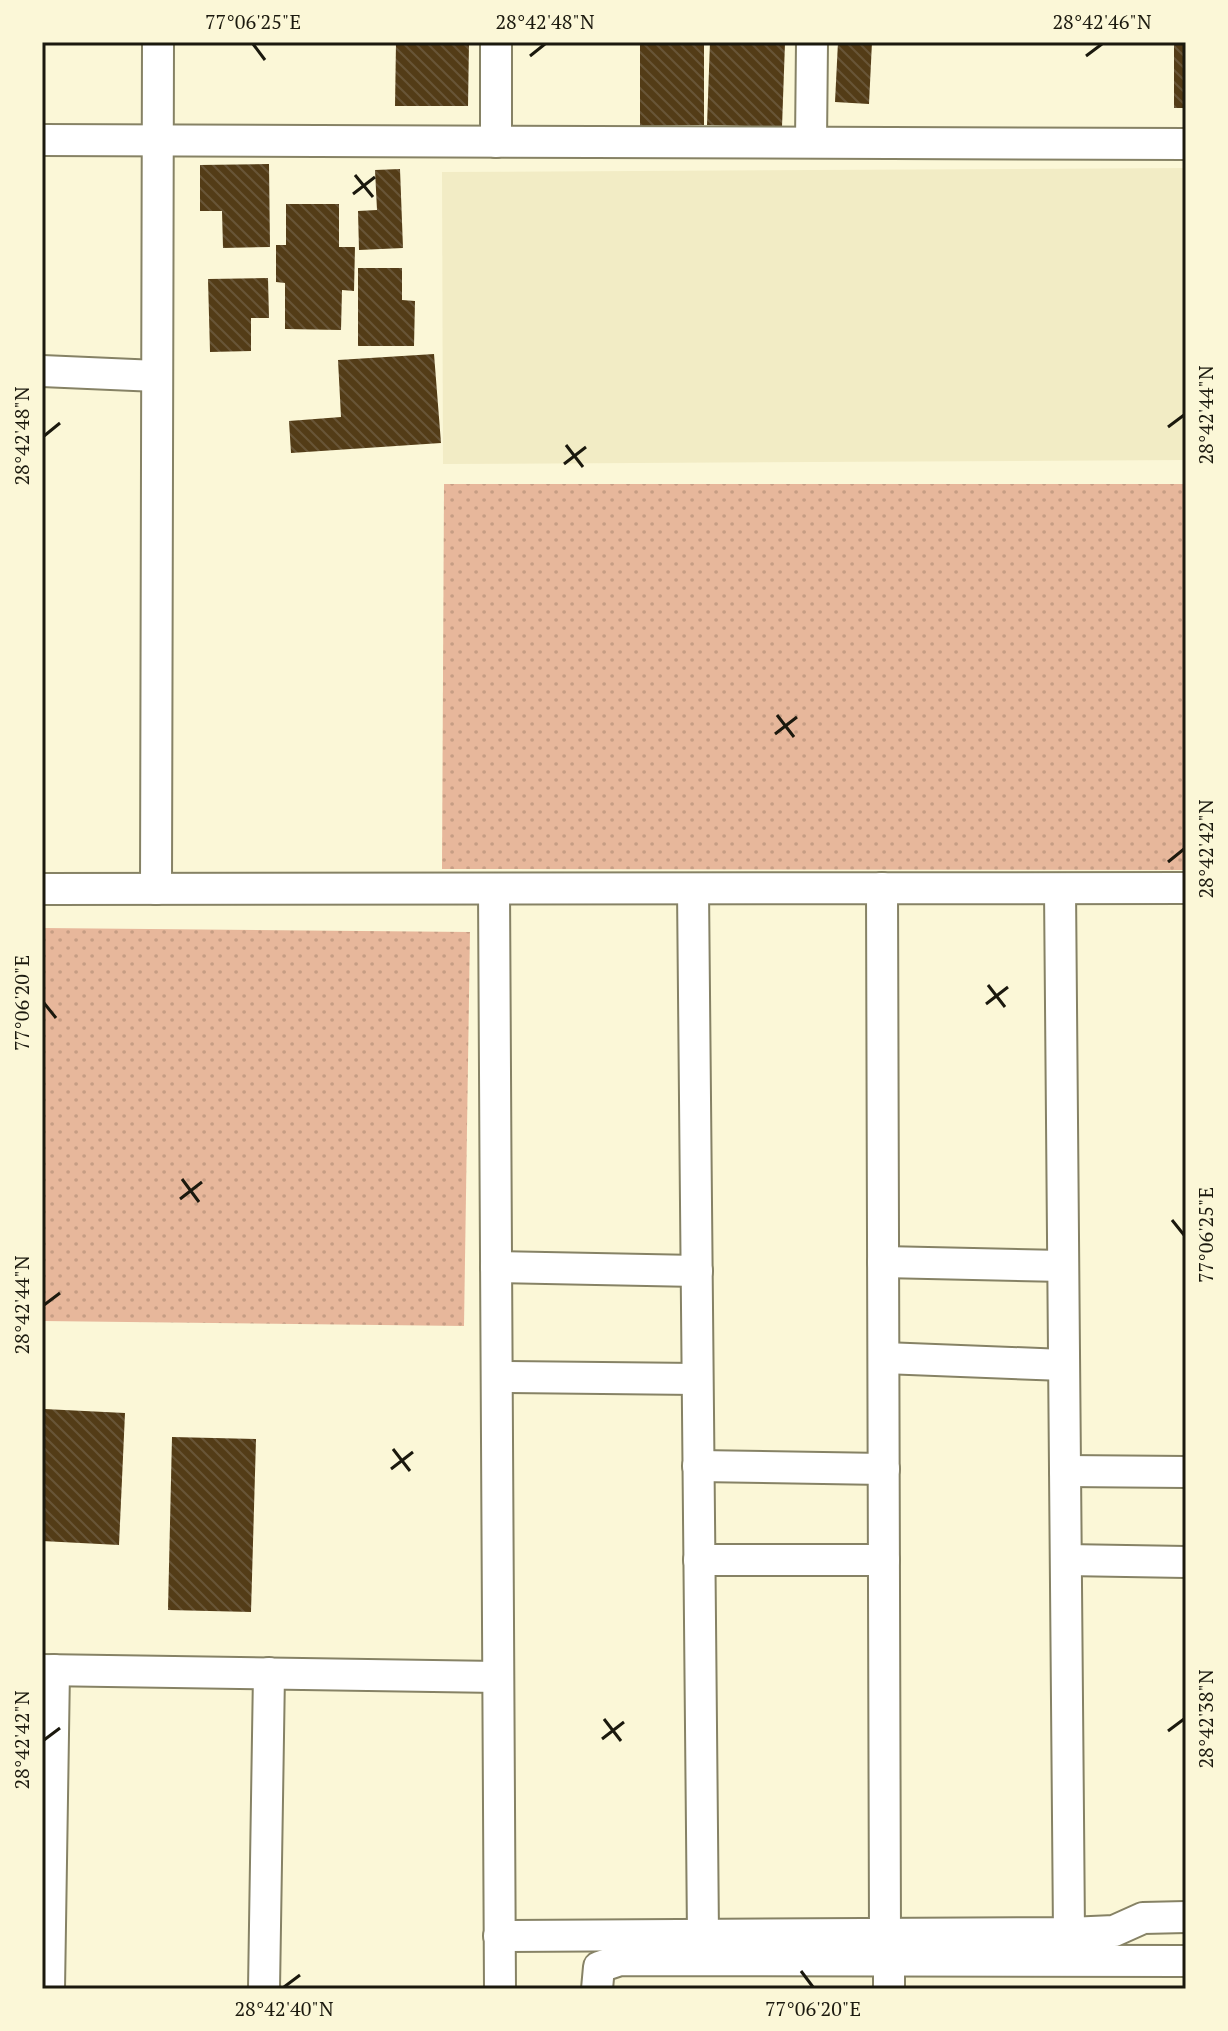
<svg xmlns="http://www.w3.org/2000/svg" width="1228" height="2031" viewBox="0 0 1228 2031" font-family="'PT Serif',serif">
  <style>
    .built { fill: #f2ecc5 }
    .park { fill: url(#park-dots) }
    .building { fill: url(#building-back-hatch) }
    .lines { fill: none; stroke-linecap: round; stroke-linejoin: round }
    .street-casing { stroke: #868265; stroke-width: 34 }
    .street { stroke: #fff; stroke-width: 30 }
    .ticks { fill: none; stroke: #1b190e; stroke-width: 3 }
    .neatline { fill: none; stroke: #1b190e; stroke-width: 3 }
    .ticks-label { font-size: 20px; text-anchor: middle; fill: #1b190e }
  </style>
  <defs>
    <pattern id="park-dots" width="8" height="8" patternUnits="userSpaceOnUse" patternTransform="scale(2)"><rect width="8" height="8" fill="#e7b79b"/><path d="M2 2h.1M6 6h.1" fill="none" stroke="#c69d84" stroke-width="1.8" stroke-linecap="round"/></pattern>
    <pattern id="building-back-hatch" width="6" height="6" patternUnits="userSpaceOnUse" patternTransform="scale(2)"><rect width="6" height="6" fill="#533c17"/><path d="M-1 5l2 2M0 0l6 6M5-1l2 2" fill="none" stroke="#685537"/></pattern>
  </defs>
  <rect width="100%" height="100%" fill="#fbf7d7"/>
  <!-- built -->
  <path class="built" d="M 1186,168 L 1186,460 L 443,464 L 442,172 Z"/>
  <!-- park -->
  <g class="park">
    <path d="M 444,484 L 1186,484 L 1186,870 L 442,869 Z"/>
    <path d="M 42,928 L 470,932 L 464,1326 L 42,1321 Z"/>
  </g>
  <!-- building -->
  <g class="building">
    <path d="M 396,42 L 469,42 L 468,106 L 395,106 Z"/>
    <path d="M 640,42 L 704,42 L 704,125 L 640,126 Z"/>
    <path d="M 710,42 L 785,43 L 782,127 L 707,125 Z"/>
    <path d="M 838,42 L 872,42 L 869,104 L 835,102 Z"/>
    <rect x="1174" y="42" width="12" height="66"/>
    <path d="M 269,164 L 270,247 L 223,248 L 222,211 L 200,211 L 200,165 Z"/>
    <path d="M 400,169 L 403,248 L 359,250 L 358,211 L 377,210 L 375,170 Z"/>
    <path d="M 286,204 L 339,204 L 339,247 L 355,247 L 354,291 L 342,290 L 341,330 L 285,329 L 285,283 L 276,282 L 276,245 L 286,245 Z"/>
    <path d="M 358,268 L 402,268 L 402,300 L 415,301 L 414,346 L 358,346 Z"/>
    <path d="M 268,278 L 269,318 L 251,318 L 251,351 L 210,352 L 208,279 Z"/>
    <path d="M 434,354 L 441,443 L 291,453 L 289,421 L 341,417 L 338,360 Z"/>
    <path d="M 44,1409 L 125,1413 L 119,1545 L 42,1541 Z"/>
    <path d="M 172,1437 L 256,1439 L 251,1612 L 168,1610 Z"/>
  </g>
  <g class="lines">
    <defs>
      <g id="street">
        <path d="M 42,140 L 1186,144"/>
        <path d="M 496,142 L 496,42"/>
        <path d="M 811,142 L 812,42"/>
        <path d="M 42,371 L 157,376"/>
        <path d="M 882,888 L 885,1936"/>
        <path d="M 42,889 L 1186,888"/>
        <path d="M 156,889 L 158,42"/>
        <path d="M 494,889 L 500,1989"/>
        <path d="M 693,889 L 703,1935"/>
        <path d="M 1060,889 L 1069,1933"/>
        <path d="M 883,1262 L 1063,1266"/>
        <path d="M 496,1267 L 697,1271"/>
        <path d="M 884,1358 L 1064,1365"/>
        <path d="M 497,1377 L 697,1379"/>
        <path d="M 698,1466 L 884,1469"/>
        <path d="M 1065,1471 L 1186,1472"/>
        <path d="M 699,1560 L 884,1560"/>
        <path d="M 1066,1560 L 1186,1562"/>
        <path d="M 42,1670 L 498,1677"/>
        <path d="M 499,1936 L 1069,1933 L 1114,1931 L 1143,1918 L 1186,1917"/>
        <path d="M 49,1989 L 54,1670"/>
        <path d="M 264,1989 L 269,1673"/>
        <path d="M 597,1989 L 599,1967 L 620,1960 L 1186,1961"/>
        <path d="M 889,1989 L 889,1960"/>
      </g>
    </defs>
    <!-- street casing -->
    <use href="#street" class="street-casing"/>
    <!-- street -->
    <use href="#street" class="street"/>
  </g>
  <!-- ticks -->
  <path class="ticks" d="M 253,44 L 265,60M 530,56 L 545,44M 1086,56 L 1102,44M 355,175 L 373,197M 353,194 L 375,177M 1168,427 L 1184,415M 44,436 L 60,423M 566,445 L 583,467M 564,464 L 586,447M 777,715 L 794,737M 775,734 L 797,717M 1168,862 L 1184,849M 988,985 L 1005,1007M 44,1003 L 56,1018M 986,1004 L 1008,987M 182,1179 L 199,1202M 180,1199 L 202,1182M 1172,1220 L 1184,1235M 44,1305 L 60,1293M 393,1449 L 410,1471M 391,1469 L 413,1452M 604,1719 L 621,1741M 1168,1731 L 1184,1719M 602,1739 L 624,1722M 44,1740 L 60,1728M 801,1971 L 813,1987M 284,1987 L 300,1975"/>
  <!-- border -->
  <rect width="1228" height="2031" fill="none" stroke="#fbf7d7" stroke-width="88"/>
  <rect x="44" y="44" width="1140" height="1943" class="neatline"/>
  <g class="ticks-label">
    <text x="253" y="29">77°06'25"E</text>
    <text x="545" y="29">28°42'48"N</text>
    <text x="1102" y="29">28°42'46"N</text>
    <text transform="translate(1206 415) rotate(-90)" y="7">28°42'44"N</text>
    <text transform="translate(22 436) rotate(-90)" y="7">28°42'48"N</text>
    <text transform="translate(1206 849) rotate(-90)" y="7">28°42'42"N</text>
    <text transform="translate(22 1003) rotate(-90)" y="7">77°06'20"E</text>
    <text transform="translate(1206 1235) rotate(-90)" y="7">77°06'25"E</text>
    <text transform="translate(22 1305) rotate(-90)" y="7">28°42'44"N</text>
    <text transform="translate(1206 1719) rotate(-90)" y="7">28°42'38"N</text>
    <text transform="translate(22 1740) rotate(-90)" y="7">28°42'42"N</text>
    <text x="284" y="2016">28°42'40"N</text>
    <text x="813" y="2016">77°06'20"E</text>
  </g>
</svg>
